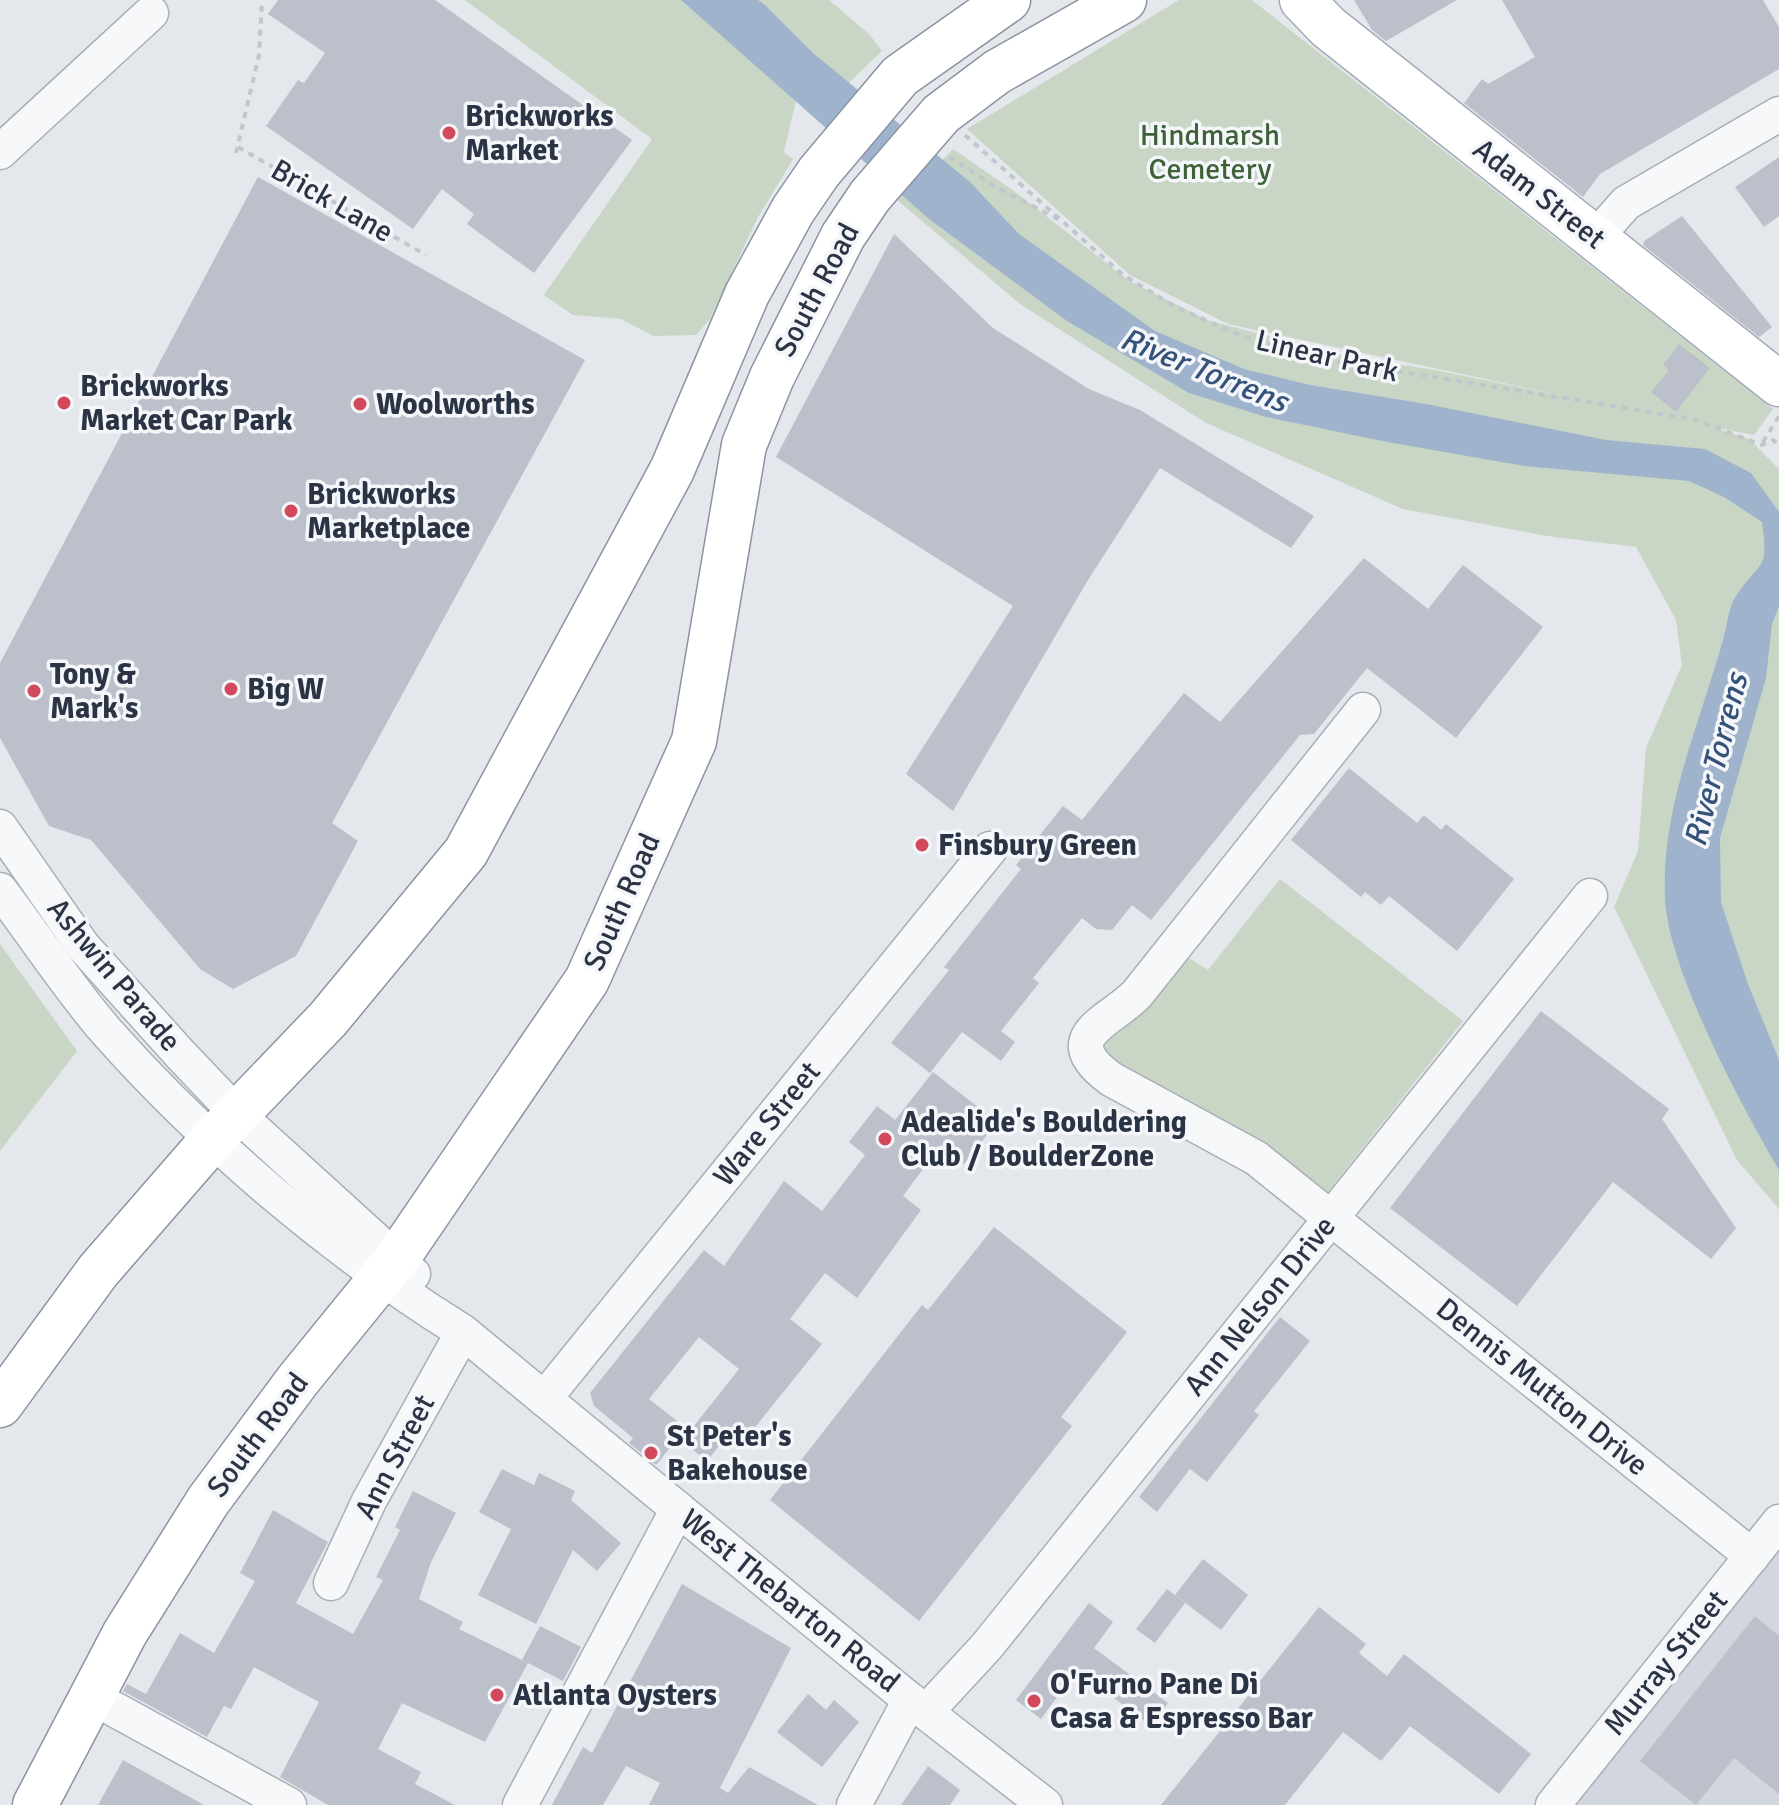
<svg xmlns="http://www.w3.org/2000/svg" width="1779" height="1805" viewBox="0 0 1779 1805" font-family="Signika,sans-serif">
  <style>
    .built { fill: #d2d6de }
    .green { fill: #c9d6c5 }
    .water { fill: #9fb4cc }
    .building { fill: #bbc0ca }
    .lines { fill: none; stroke-linecap: round; stroke-linejoin: round }
    .minor-casing { stroke: #a9aeb7; stroke-width: 37 }
    .major-casing { stroke: #a3abb8; stroke-width: 47 }
    .highway-casing { stroke: #8b94a3; stroke-width: 47 }
    .path { stroke: #c2c5cb; stroke-width: 4; stroke-dasharray: 6 6; stroke-linecap: butt }
    .minor { stroke: #f7f8fa; stroke-width: 34 }
    .major { stroke: #fff; stroke-width: 44 }
    .highway { stroke: #fff; stroke-width: 44 }
    .poi-dot { fill: #d1495b; stroke: #f4f6f9; stroke-width: 3 }
    .labels { text-anchor: middle; dominant-baseline: central; stroke-width: 7; stroke-linejoin: round; paint-order: stroke }
    .poi-label { font-size: 30px; font-weight: bold; fill: #2b3445; stroke: #f4f6f9; text-anchor: start }
    .park-label { font-size: 30px; fill: #3f6138; stroke: #f4f6f9 }
    .street-label { font-size: 30px; fill: #2b3445; stroke: #f4f6f9 }
    .water-label { font-size: 32px; font-style: italic; fill: #34527a; stroke: #f4f6f9 }
  </style>
  <rect width="100%" height="100%" fill="#e4e7ec"/>
  <!-- built -->
  <path class="built" d="M 1779,1522 L 1779,1805 L 1553,1805 Z"/>
  <!-- green -->
  <g class="green">
    <path d="M 465,0 L 829,0 L 869,34 L 882,51 L 830,101 L 797,96 L 784,152 L 793,159 L 757,219 L 710,319 L 696,335 L 653,336 L 621,319 L 573,315 L 544,295 L 652,139 Z"/>
    <path d="M 1179,0 L 1252,0 L 1773,409 L 1754,435 L 1712,427 L 1749,439 L 1779,469 L 1779,1209 L 1737,1160 L 1614,907 L 1638,851 L 1646,748 L 1682,665 L 1676,620 L 1636,547 L 1547,536 L 1403,509 L 1206,423 L 1020,304 L 896,199 L 912,180 L 921,182 L 953,149 L 1014,191 L 1128,280 L 1207,320 L 1353,358 L 1430,369 L 1569,397 L 1228,324 L 1130,275 L 967,129 Z"/>
    <path d="M 1280,879 L 1463,1021 L 1323,1198 L 1127,1079 L 1095,1039 L 1184,955 L 1208,970 Z"/>
    <path d="M 0,944 L 77,1051 L 0,1151 Z"/>
  </g>
  <!-- water -->
  <path class="water" d="M 681,0 L 758,0 L 765,5 L 813,53 L 970,182 L 1019,234 L 1155,331 L 1244,369 L 1310,385 L 1426,404 L 1606,440 L 1705,449 L 1751,473 L 1779,512 L 1779,606 L 1772,624 L 1766,678 L 1720,838 L 1721,902 L 1748,984 L 1779,1060 L 1779,1170 C 1742,1107 1667,968 1665,897 C 1661,806 1701,721 1724,636 C 1727,624 1729,606 1736,596 C 1761,559 1769,572 1762,522 L 1724,497 L 1689,481 L 1524,466 L 1382,441 L 1266,417 L 1189,393 L 1067,321 L 929,219 Z"/>
  <!-- building -->
  <g class="building">
    <path d="M 278,0 L 435,0 L 632,140 L 534,273 L 467,224 L 474,214 L 442,189 L 413,229 L 266,126 L 298,80 L 304,83 L 325,53 L 268,14 Z"/>
    <path d="M 1354,0 L 1457,0 L 1386,41 L 1372,30 Z"/>
    <path d="M 1502,0 L 1763,0 L 1779,27 L 1779,69 L 1600,174 L 1583,197 L 1464,103 L 1482,79 L 1488,84 L 1535,57 Z"/>
    <path d="M 1779,157 L 1779,216 L 1764,227 L 1735,187 Z"/>
    <path d="M 258,177 L 585,360 L 332,823 L 358,841 L 296,956 L 233,989 L 200,969 L 91,840 L 49,826 L 0,738 L 0,663 Z"/>
    <path d="M 1682,216 L 1772,327 L 1759,337 L 1643,245 L 1644,241 Z"/>
    <path d="M 894,234 L 993,328 L 1089,389 L 1140,410 L 1314,516 L 1291,548 L 1160,468 L 1088,580 L 953,811 L 906,774 L 1013,606 L 776,457 Z"/>
    <path d="M 1679,344 L 1710,368 L 1676,412 L 1651,392 L 1669,370 L 1663,365 Z"/>
    <path d="M 1364,558 L 1428,609 L 1463,565 L 1543,627 L 1456,738 L 1367,668 L 1314,734 L 1300,735 L 1151,920 L 1132,905 L 1112,930 L 1096,929 L 1082,918 L 1033,978 L 1039,983 L 1001,1031 L 1015,1042 L 1001,1061 L 962,1032 L 930,1073 L 891,1043 L 949,970 L 944,967 L 1021,869 L 1016,865 L 1063,806 L 1082,820 L 1184,693 L 1220,722 Z"/>
    <path d="M 1349,768 L 1417,823 L 1424,815 L 1441,830 L 1446,824 L 1514,879 L 1457,951 L 1389,896 L 1381,905 L 1365,892 L 1361,897 L 1291,840 Z"/>
    <path d="M 1541,1011 L 1669,1109 L 1662,1119 L 1736,1228 L 1711,1259 L 1613,1182 L 1517,1306 L 1390,1208 Z"/>
    <path d="M 933,1072 L 997,1122 L 964,1164 L 941,1145 L 903,1196 L 921,1210 L 857,1298 L 825,1273 L 790,1319 L 822,1344 L 744,1441 L 731,1431 L 707,1461 L 682,1441 L 739,1369 L 699,1337 L 649,1399 L 686,1428 L 656,1465 L 629,1443 L 633,1438 L 594,1406 L 590,1393 L 704,1250 L 724,1266 L 784,1181 L 822,1211 L 865,1155 L 849,1142 L 877,1106 L 895,1120 Z"/>
    <path d="M 994,1227 L 1127,1332 L 1061,1417 L 1072,1426 L 919,1621 L 770,1500 L 922,1305 L 928,1310 Z"/>
    <path d="M 1280,1317 L 1310,1341 L 1254,1411 L 1259,1415 L 1207,1482 L 1190,1469 L 1157,1512 L 1139,1497 Z"/>
    <path d="M 502,1469 L 534,1485 L 539,1473 L 575,1491 L 571,1500 L 621,1543 L 597,1571 L 573,1550 L 536,1624 L 478,1595 L 511,1529 L 479,1512 Z"/>
    <path d="M 413,1491 L 456,1513 L 431,1562 L 419,1599 L 463,1622 L 459,1629 L 522,1660 L 540,1626 L 581,1647 L 563,1681 L 528,1663 L 485,1742 L 402,1703 L 378,1749 L 421,1772 L 415,1784 L 455,1805 L 328,1805 L 280,1777 L 319,1702 L 254,1667 L 231,1709 L 224,1706 L 207,1737 L 123,1691 L 127,1684 L 146,1694 L 180,1633 L 214,1653 L 255,1581 L 240,1573 L 273,1510 L 328,1542 L 296,1603 L 353,1634 L 383,1580 L 376,1577 L 400,1530 L 395,1527 Z"/>
    <path d="M 1203,1559 L 1248,1595 L 1221,1630 L 1175,1595 Z"/>
    <path d="M 682,1584 L 791,1648 L 720,1788 L 728,1793 L 749,1767 L 818,1805 L 649,1805 L 660,1783 L 626,1766 L 603,1805 L 552,1805 L 583,1747 L 592,1753 Z"/>
    <path d="M 1167,1589 L 1185,1603 L 1155,1643 L 1136,1629 Z"/>
    <path d="M 1089,1603 L 1113,1622 L 1094,1648 L 1168,1703 L 1151,1726 L 1077,1670 L 1041,1719 L 1016,1700 Z"/>
    <path d="M 1319,1607 L 1366,1644 L 1359,1653 L 1387,1676 L 1404,1654 L 1531,1754 L 1499,1794 L 1410,1726 L 1381,1761 L 1343,1732 L 1285,1805 L 1161,1805 Z"/>
    <path d="M 1755,1616 L 1779,1636 L 1779,1794 L 1734,1758 L 1696,1805 L 1640,1761 Z"/>
    <path d="M 808,1694 L 826,1710 L 834,1700 L 859,1722 L 822,1767 L 777,1732 Z"/>
    <path d="M 123,1760 L 204,1805 L 98,1805 Z"/>
    <path d="M 928,1766 L 960,1790 L 950,1805 L 901,1805 Z"/>
  </g>
  <g class="lines">
    <defs>
      <g id="minor">
        <path d="M 0,152 L 151,13"/>
        <path d="M 1595,238 L 1626,203 L 1779,114"/>
        <path d="M 1363,710 L 1137,994 C 1110,1022 1053,1037 1111,1079 L 1256,1158 L 1752,1556"/>
        <path d="M 0,827 L 82,945 L 180,1054 L 238,1115 L 413,1274"/>
        <path d="M 0,890 C 35,936 68,987 106,1031 C 206,1144 334,1252 463,1332 L 910,1700 L 1045,1805"/>
        <path d="M 544,1399 L 990,849"/>
        <path d="M 331,1583 L 369,1501 L 463,1332"/>
        <path d="M 92,1697 L 289,1805"/>
        <path d="M 926,1712 L 987,1646 L 1590,896"/>
        <path d="M 520,1805 L 678,1509"/>
        <path d="M 854,1805 L 910,1700"/>
        <path d="M 1553,1805 L 1779,1522"/>
      </g>
      <path id="major" d="M 1302,0 L 1328,27 L 1779,384"/>
      <g id="highway">
        <path d="M 0,1405 L 98,1271 L 211,1141 L 328,1019 L 466,852 L 672,470 L 747,294 L 793,210 L 819,172 L 900,76 L 1008,0"/>
        <path d="M 35,1805 L 125,1633 L 208,1501 L 298,1380 L 398,1257 L 587,980 L 694,741 L 744,445 L 772,377 L 843,236 L 870,196 L 941,114 L 997,72 L 1124,0"/>
      </g>
    </defs>
    <!-- minor casing -->
    <use href="#minor" class="minor-casing"/>
    <!-- major casing -->
    <use href="#major" class="major-casing"/>
    <!-- highway casing -->
    <use href="#highway" class="highway-casing"/>
    <!-- path -->
    <g class="path">
      <path d="M 965,135 L 1123,275 L 1174,306 L 1239,335 L 1329,360 L 1693,419 L 1762,445 L 1773,440 L 1779,445"/>
      <path d="M 238,147 L 426,255"/>
      <path d="M 236,153 L 259,55 L 262,0"/>
      <path d="M 949,157 L 999,189 L 1060,220"/>
      <path d="M 1763,442 L 1779,416"/>
    </g>
    <!-- minor -->
    <use href="#minor" class="minor"/>
    <!-- major -->
    <use href="#major" class="major"/>
    <!-- highway -->
    <use href="#highway" class="highway"/>
  </g>
  <!-- markers -->
  <g class="poi-dot">
    <circle cx="449" cy="133" r="8"/>
    <circle cx="64" cy="403" r="8"/>
    <circle cx="360" cy="404" r="8"/>
    <circle cx="291" cy="511" r="8"/>
    <circle cx="231" cy="689" r="8"/>
    <circle cx="34" cy="691" r="8"/>
    <circle cx="922" cy="845" r="8"/>
    <circle cx="885" cy="1139" r="8"/>
    <circle cx="651" cy="1453" r="8"/>
    <circle cx="497" cy="1695" r="8"/>
    <circle cx="1034" cy="1701" r="8"/>
  </g>
  <g class="labels">
    <!-- poi labels -->
    <g class="poi-label">
      <text x="465" y="116">Brickworks<tspan x="465" dy="34">Market</tspan></text>
      <text x="80" y="386">Brickworks<tspan x="80" dy="34">Market Car Park</tspan></text>
      <text x="376" y="404">Woolworths</text>
      <text x="307" y="494">Brickworks<tspan x="307" dy="34">Marketplace</tspan></text>
      <text x="50" y="674">Tony &amp;<tspan x="50" dy="34">Mark's</tspan></text>
      <text x="247" y="689">Big W</text>
      <text x="938" y="845">Finsbury Green</text>
      <text x="901" y="1122">Adealide's Bouldering<tspan x="901" dy="34">Club / BoulderZone</tspan></text>
      <text x="667" y="1436">St Peter's<tspan x="667" dy="34">Bakehouse</tspan></text>
      <text x="1050" y="1684">O'Furno Pane Di<tspan x="1050" dy="34">Casa &amp; Espresso Bar</tspan></text>
      <text x="513" y="1695">Atlanta Oysters</text>
    </g>
    <!-- park labels -->
    <g class="park-label">
      <text x="1210" y="135">Hindmarsh<tspan x="1210" dy="34">Cemetery</tspan></text>
    </g>
    <!-- street labels -->
    <g class="street-label">
      <text transform="translate(1539 194) rotate(38)">Adam Street</text>
      <text transform="translate(332 201) rotate(30)">Brick Lane</text>
      <text transform="translate(817 290) rotate(-62)">South Road</text>
      <text transform="translate(1327 356) rotate(13)">Linear Park</text>
      <text transform="translate(622 902) rotate(-66)">South Road</text>
      <text transform="translate(114 975) rotate(50)">Ashwin Parade</text>
      <text transform="translate(767 1124) rotate(-51)">Ware Street</text>
      <text transform="translate(1260 1306) rotate(-51)">Ann Nelson Drive</text>
      <text transform="translate(1542 1387) rotate(39)">Dennis Mutton Drive</text>
      <text transform="translate(258 1435) rotate(-53)">South Road</text>
      <text transform="translate(395 1457) rotate(-62)">Ann Street</text>
      <text transform="translate(790 1601) rotate(39)">West Thebarton Road</text>
      <text transform="translate(1666 1663) rotate(-51)">Murray Street</text>
    </g>
    <!-- water labels -->
    <g class="water-label">
      <text transform="translate(1204 370) rotate(22)">River Torrens</text>
      <text transform="translate(1716 760) rotate(-76)">River Torrens</text>
    </g>
  </g>
</svg>
